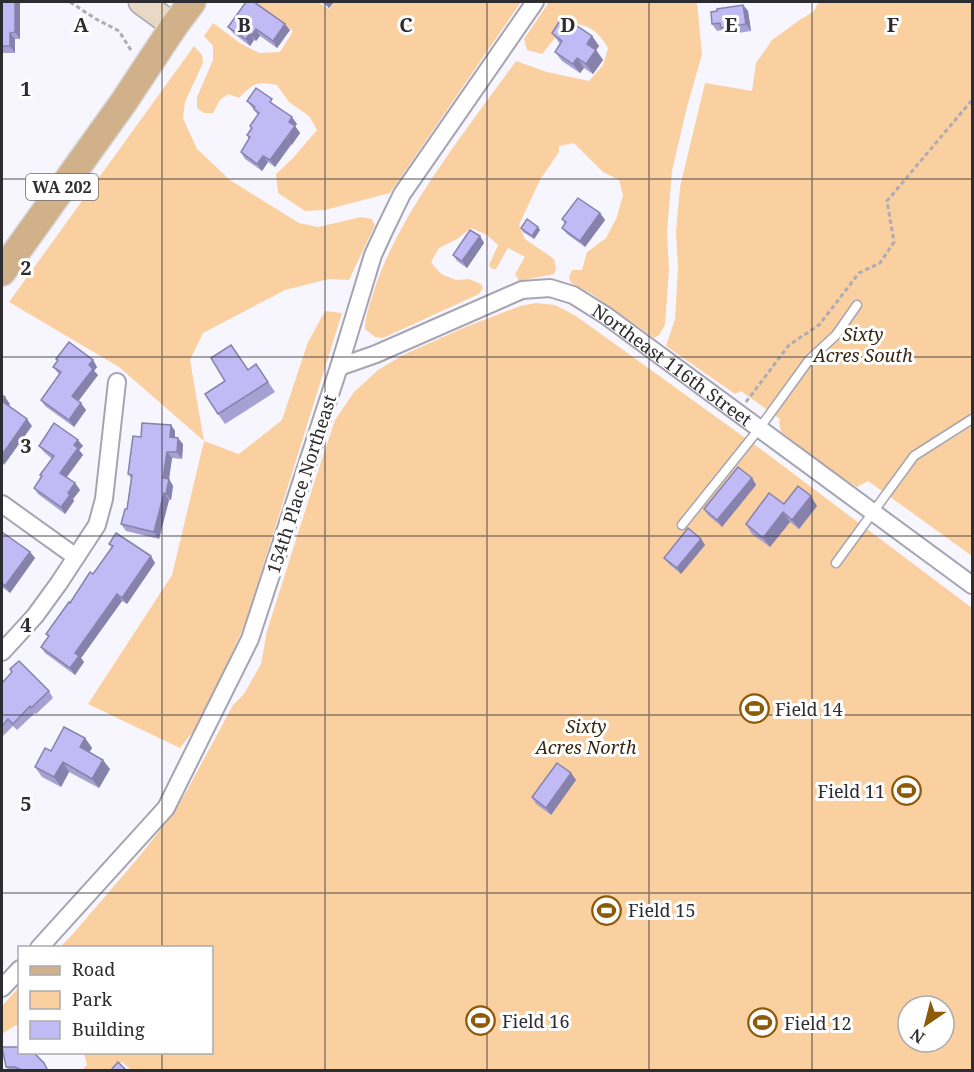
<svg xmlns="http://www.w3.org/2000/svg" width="974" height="1072" viewBox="0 0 974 1072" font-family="'Noto Serif',serif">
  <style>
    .green { fill: #fbd0a1; fill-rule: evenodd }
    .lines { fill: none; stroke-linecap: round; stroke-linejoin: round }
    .lane-casing { stroke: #a5a4b2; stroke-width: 11 }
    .street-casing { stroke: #a5a4b2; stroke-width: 20 }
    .secondary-casing { stroke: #a5a4b2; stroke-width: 27 }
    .primary-casing { stroke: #d5d5d6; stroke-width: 30 }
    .path { stroke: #adacb4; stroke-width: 3; stroke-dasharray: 4.5 3; stroke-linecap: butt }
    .lane { stroke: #fff; stroke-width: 8 }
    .street { stroke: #fff; stroke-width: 16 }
    .secondary { stroke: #e8d8c4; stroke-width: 24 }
    .primary { stroke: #d1b189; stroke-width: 27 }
    .wall { fill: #a6a0d3 }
    .shaded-wall { fill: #8782ac }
    .building { fill: #c1baf5; stroke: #8782ac; stroke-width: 1.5 }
    .grid { fill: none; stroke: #2c2c31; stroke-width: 1.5; stroke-opacity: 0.55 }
    .labels { text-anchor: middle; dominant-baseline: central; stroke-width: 6; stroke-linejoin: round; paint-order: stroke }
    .shield { fill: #fff; stroke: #6b6b6f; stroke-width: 1.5 }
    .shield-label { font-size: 16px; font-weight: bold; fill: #2c2c31 }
    .park-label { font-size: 18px; font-style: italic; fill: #38260f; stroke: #fff }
    .street-label { font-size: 18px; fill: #2c2c31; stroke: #fff }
    .poi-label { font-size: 18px; fill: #2c2c31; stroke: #fff; text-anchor: start }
    .grid-label { font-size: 20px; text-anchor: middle; font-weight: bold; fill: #2c2c31; stroke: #fff; stroke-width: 6; stroke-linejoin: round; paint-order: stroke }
  </style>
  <rect width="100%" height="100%" fill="#f7f6ff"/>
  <!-- green -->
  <g class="green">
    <path d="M 254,2 L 318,2 L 329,9 L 335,2 L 521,2 L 390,193 L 325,210 L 305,211 L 278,193 L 276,174 L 293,158 L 317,130 L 309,116 L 289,102 L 277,85 C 256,81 254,83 239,98 L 228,94 L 220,100 L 213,113 L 204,113 L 197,108 L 197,97 L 213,60 L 213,46 L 204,36 L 213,23 L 240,43 L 259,53 L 280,52 L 293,31 Z"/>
    <path d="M 549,2 L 697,2 L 702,54 L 686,111 L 672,171 L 667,232 L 669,270 L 665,325 L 659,335 L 654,338 L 592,294 L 571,283 L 569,277 L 572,270 L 582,270 L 587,252 L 606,238 L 617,217 L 623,195 L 619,180 L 603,172 L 574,143 L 559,146 L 559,152 L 540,180 L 519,225 L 525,239 L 554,259 L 556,269 L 554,274 L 519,281 L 515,274 L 525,257 L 508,248 L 496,269 L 492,269 L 489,265 L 498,245 L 487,235 L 471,228 L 457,239 L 439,248 L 431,262 L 441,274 L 456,280 L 469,279 L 481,284 L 483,288 L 479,294 L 383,338 L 375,337 L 365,329 C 365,317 369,306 373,294 C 382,264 394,242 409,215 C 441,161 479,112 516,61 L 547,72 L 589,81 L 603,65 L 608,48 C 598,31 587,22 566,24 L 542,54 L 527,50 L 524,39 Z"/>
    <path d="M 819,2 L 972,2 L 972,556 L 868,481 L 857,487 L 827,468 L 781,432 L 779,422 L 780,419 L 741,391 L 735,394 L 666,346 L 675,319 L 678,268 L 676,232 L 680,187 L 705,83 L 752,91 L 756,63 L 772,40 L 801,19 L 813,12 Z"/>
    <path d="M 194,46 L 202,55 L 203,63 L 185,102 L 183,118 L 197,149 L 230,180 L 299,223 L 318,227 L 361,217 L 372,219 L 375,225 L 349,280 L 329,279 L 285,290 L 203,333 L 190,360 L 204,441 L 239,454 L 282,420 L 308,342 L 325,311 L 342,313 L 245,624 L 201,721 L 180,748 L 88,704 L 172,575 L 204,441 L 119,367 L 9,302 Z"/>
    <path d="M 536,303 L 555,305 L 576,316 L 762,450 L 972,608 L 972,1070 L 131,1070 L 122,1062 L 115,1066 L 112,1070 L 82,1070 L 87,1065 L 84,1053 L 212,1052 L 212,948 L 59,948 L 72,935 L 138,858 L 168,820 L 185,794 L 233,705 L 244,694 L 261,664 L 267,631 L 313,486 L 335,420 L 354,392 L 378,370 L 403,355 L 463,328 L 520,306 ZM 908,1006 L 944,1006 L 944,1042 L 908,1042 Z"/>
    <path d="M 19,987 L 19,1027 L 16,1025 L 2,1034 L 2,1006 Z"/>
  </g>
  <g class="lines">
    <defs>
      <g id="lane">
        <path d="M 682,525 L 759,429 L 809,360 L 836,335 L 857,305"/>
        <path d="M 836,563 L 914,456 L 972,419"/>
      </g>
      <g id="street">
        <path id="s1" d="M 339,367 L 376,354 L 522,290 L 550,288 L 573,295 L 605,315 L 972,585"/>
        <path d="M 2,504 L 76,557"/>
        <path d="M 2,652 L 35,616 L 59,583 L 97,525 L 104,499 L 117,382"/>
        <path d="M 39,948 L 166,808 L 250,639 L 339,367 L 373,255 L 385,229 L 402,194 L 535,2"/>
        <path d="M 2,988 L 20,969"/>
      </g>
      <path id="secondary" d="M 141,2 L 174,26"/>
      <path id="primary" d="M 2,272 L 123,103 L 174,26 L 192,2"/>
    </defs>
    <!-- lane casing -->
    <use href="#lane" class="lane-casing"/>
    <!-- street casing -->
    <use href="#street" class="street-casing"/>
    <!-- secondary casing -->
    <use href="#secondary" class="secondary-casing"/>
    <!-- primary casing -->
    <use href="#primary" class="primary-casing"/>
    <!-- path -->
    <g class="path">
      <path d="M 70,2 L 96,19 L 119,31 L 132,52"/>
      <path d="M 746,402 L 789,345 L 819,325 L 859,273 L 880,263 L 894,242 L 887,201 L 972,100"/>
    </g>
    <!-- lane -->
    <use href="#lane" class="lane"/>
    <!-- street -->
    <use href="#street" class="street"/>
    <!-- secondary -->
    <use href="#secondary" class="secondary"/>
    <!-- primary -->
    <use href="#primary" class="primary"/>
  </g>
  <!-- wall -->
  <g class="wall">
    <path d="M 2,2 L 21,2 L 20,2 L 20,39 L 15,39 L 15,53 L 2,53 Z"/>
    <path d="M 321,2 L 334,2 L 329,8 Z"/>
    <path d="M 743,5 L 748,11 L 751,31 L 725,35 L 722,30 L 717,31 L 712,24 Z"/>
    <path d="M 572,26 L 592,36 L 599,46 L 596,50 L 603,60 L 593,74 L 584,68 L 580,73 L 562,61 L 555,52 L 560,44 L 552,33 Z"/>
    <path d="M 228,27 L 290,30 L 277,48 L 260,36 L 256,41 L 254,40 L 250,46 L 233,33 Z"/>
    <path d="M 247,101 L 276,106 L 297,124 L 295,126 L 300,133 L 275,167 L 268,162 L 262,171 L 245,159 L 241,152 L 249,139 L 247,135 L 251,128 L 250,126 L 258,115 Z"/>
    <path d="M 600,213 L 605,220 L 585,247 L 567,234 L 562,228 L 565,224 L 562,219 Z"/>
    <path d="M 538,227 L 540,230 L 534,239 L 523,232 L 521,228 Z"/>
    <path d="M 480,236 L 484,243 L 467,268 L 457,261 L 453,255 Z"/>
    <path d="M 93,360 L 97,367 L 94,371 L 98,375 L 78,401 L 86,410 L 74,427 L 45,406 L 41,400 L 59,374 L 53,367 Z"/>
    <path d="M 256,364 L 275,392 L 225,424 L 218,414 L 248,369 Z"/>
    <path d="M 171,425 L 175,431 L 175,438 L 183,444 L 182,459 L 172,458 L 169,479 L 173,486 L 171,500 L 169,500 L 159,539 L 126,531 L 121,524 L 127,509 L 131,478 L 128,474 L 141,437 Z"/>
    <path d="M 39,446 L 83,446 L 79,450 L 83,455 L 67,477 L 75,483 L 80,490 L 73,499 L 74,501 L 65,514 L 38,494 L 34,488 L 42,477 L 40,475 L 52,459 L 44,452 Z"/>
    <path d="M 752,478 L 756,485 L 722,527 L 708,515 L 704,509 Z"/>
    <path d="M 784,504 L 817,506 L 799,529 L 790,522 L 770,547 L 752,534 L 746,524 Z"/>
    <path d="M 2,532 L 30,552 L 35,558 L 10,593 L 2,587 Z"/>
    <path d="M 701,539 L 705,545 L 681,574 L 669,564 L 664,558 Z"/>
    <path d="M 109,544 L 155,563 L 127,604 L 122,601 L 81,658 L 84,662 L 75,675 L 45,653 L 41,647 L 48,637 L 46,634 L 93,574 L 112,548 Z"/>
    <path d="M 10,669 L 49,691 L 53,698 L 36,714 L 35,713 L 17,730 L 13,726 L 2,737 L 2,683 L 12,672 Z"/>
    <path d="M 85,738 L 92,748 L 89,752 L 110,769 L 99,788 L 69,772 L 61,787 L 42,777 L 35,767 L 51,751 Z"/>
    <path d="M 571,773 L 576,780 L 551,815 L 536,804 L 532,797 Z"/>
    <path d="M 2,1047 L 50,1071 L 9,1071 L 6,1067 Z"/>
  </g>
  <!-- shaded-wall -->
  <g class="shaded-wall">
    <path d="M 15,2 L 20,2 L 20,39 L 15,32 Z"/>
    <path d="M 325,2 L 334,2 L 329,8 Z"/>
    <path d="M 743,5 L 748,11 L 751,31 L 746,24 Z"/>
    <path d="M 285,24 L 290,30 L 277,48 L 273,41 Z"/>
    <path d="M 256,29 L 260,36 L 256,41 L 252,35 Z"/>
    <path d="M 10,33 L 15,39 L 15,53 L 10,46 Z"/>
    <path d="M 250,33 L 254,40 L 250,46 L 246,39 Z"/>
    <path d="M 592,36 L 599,46 L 596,50 L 603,60 L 593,74 L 586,64 L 587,44 Z"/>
    <path d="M 577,58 L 584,68 L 580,73 L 573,64 Z"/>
    <path d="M 292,117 L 297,124 L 293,128 L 289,122 Z"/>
    <path d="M 295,126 L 300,133 L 292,145 L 287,139 Z"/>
    <path d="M 286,138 L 291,144 L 275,167 L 270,160 Z"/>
    <path d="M 263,156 L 268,162 L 262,171 L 257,164 Z"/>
    <path d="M 600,213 L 605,220 L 585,247 L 580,241 Z"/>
    <path d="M 538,227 L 540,230 L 534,239 L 532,236 Z"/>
    <path d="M 480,236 L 484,243 L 467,268 L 462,261 Z"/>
    <path d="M 93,360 L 97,367 L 94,371 L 98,375 L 77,403 L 72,396 L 89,365 Z"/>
    <path d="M 5,397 L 10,404 L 7,408 L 2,401 Z"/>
    <path d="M 81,403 L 86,410 L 74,427 L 69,420 Z"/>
    <path d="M 27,419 L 32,426 L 4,465 L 2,461 L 2,455 Z"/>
    <path d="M 171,425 L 175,431 L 175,444 L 170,437 Z"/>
    <path d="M 178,438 L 183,444 L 182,459 L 177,452 Z"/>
    <path d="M 78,440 L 83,446 L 79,450 L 83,455 L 65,479 L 60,473 L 74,445 Z"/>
    <path d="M 167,452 L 172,458 L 168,485 L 163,478 Z"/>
    <path d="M 752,478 L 756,485 L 722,527 L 717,520 Z"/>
    <path d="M 169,479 L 173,486 L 171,500 L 166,494 Z"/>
    <path d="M 75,483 L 80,490 L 73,499 L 74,501 L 65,514 L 61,507 L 68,493 Z"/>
    <path d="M 164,493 L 169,500 L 159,539 L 154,532 Z"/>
    <path d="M 811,496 L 817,506 L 799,529 L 792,520 Z"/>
    <path d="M 783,512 L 790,522 L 770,547 L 763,538 Z"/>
    <path d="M 701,539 L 705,545 L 681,574 L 677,568 Z"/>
    <path d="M 30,552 L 35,558 L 10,593 L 5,586 Z"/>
    <path d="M 151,556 L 155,563 L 127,604 L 122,598 Z"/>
    <path d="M 117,594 L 122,601 L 81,658 L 84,662 L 75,675 L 70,668 L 75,653 Z"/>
    <path d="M 85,738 L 92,748 L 87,757 L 80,747 Z"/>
    <path d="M 103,760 L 110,769 L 99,788 L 92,779 Z"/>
    <path d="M 63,762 L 69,772 L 61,787 L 54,777 Z"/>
    <path d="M 571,773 L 576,780 L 551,815 L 546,808 Z"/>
  </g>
  <!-- building -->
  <g class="building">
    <path d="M 2,2 L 15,2 L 15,32 L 10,33 L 10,46 L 2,46 Z"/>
    <path d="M 246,2 L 254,2 L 285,24 L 273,41 L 256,29 L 252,35 L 250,33 L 246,39 L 228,27 Z"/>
    <path d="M 743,5 L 746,24 L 721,28 L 720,23 L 712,24 L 711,12 L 717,11 L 717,9 Z"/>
    <path d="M 561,19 L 572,26 L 574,24 L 592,36 L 587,44 L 596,50 L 586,64 L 577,58 L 573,64 L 555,52 L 562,41 L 552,33 Z"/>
    <path d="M 256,88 L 272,99 L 270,102 L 292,117 L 289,122 L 295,126 L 270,160 L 263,156 L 257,164 L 241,152 L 250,137 L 247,135 L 252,128 L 250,126 L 259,113 L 254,109 L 255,107 L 247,101 Z"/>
    <path d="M 578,198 L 600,213 L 580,241 L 562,228 L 566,222 L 562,219 Z"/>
    <path d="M 527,219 L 538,227 L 532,236 L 521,228 Z"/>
    <path d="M 470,230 L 480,236 L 462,261 L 453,255 Z"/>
    <path d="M 69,342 L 93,360 L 89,365 L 93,369 L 72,396 L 81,403 L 69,420 L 41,400 L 61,372 L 53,367 L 58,360 L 56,359 Z"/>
    <path d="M 231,345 L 248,370 L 256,364 L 268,382 L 218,414 L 205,394 L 225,381 L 211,358 Z"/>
    <path d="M 2,395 L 5,397 L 2,401 L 27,419 L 2,455 Z"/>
    <path d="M 54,423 L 78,440 L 74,445 L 78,448 L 60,473 L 75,483 L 68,493 L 70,495 L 61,507 L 34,488 L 42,476 L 40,475 L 54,456 L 39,446 Z"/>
    <path d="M 142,423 L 171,425 L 170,437 L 178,438 L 177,452 L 167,452 L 163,478 L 169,479 L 166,494 L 164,493 L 154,532 L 121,524 L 125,509 L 127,509 L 132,475 L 128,474 L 133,436 L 141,437 Z"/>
    <path d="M 738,467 L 752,478 L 717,520 L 704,509 Z"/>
    <path d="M 798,486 L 811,496 L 792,520 L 783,512 L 763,538 L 746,524 L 769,493 L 784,504 Z"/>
    <path d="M 688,528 L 701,539 L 677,568 L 664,558 Z"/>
    <path d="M 2,532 L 30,552 L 5,586 L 2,583 Z"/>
    <path d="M 116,533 L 151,556 L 122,598 L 117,594 L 75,653 L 79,656 L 70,668 L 41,647 L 49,636 L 46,634 L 69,602 L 70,603 L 90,572 L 93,574 L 113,546 L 109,544 Z"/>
    <path d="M 19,661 L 49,691 L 31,708 L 30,706 L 13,724 L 8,719 L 2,726 L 2,683 L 12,672 L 10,669 Z"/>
    <path d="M 64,727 L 85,738 L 80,747 L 103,760 L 92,779 L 63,762 L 54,777 L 35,767 L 45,748 L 51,751 Z"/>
    <path d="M 557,763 L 571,773 L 546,808 L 532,797 Z"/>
    <path d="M 2,1047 L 20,1047 L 20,1053 L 34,1053 L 44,1063 L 48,1071 L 24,1071 L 15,1067 L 6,1067 Z"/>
    <path d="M 118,1062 L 127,1071 L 110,1071 Z"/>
  </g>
  <!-- grid -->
  <path class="grid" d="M 162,2 L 162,948M 325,2 L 325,1070M 487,2 L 487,1070M 649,2 L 649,1070M 812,2 L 812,1070M 2,179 L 972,179M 2,357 L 972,357M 2,536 L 972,536M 2,715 L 972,715M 2,893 L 972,893M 162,1052 L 162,1070"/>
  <!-- icons -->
  <defs>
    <symbol id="stadium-ring" viewBox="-11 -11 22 22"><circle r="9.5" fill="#fff" stroke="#8d5a08" stroke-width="1.5"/><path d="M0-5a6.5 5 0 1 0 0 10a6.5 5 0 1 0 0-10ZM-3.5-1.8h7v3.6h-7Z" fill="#8d5a08"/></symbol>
  </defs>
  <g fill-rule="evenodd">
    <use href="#stadium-ring" x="738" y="692" width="33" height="33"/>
    <use href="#stadium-ring" x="890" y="774" width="33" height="33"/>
    <use href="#stadium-ring" x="590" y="894" width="33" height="33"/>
    <use href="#stadium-ring" x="464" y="1004" width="33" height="33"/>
    <use href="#stadium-ring" x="746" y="1006" width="33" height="33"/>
  </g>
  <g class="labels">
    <!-- shield labels -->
    <rect class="shield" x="26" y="174" width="72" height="26" rx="4.5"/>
    <g class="shield-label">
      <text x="62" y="187">WA 202</text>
    </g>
    <!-- park labels -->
    <g class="park-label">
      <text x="863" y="334">Sixty<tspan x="863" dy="21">Acres South</tspan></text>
      <text x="586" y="726">Sixty<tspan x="586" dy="21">Acres North</tspan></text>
    </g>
    <!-- street labels -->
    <g class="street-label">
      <text stroke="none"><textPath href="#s1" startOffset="372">Northeast 116th Street</textPath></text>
      <text transform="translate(301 484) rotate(-72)">154th Place Northeast</text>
    </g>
    <!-- poi labels -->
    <g class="poi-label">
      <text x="775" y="709">Field 14</text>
      <text x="885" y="791" text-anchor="end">Field 11</text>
      <text x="628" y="910">Field 15</text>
      <text x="502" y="1021">Field 16</text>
      <text x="784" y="1023">Field 12</text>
    </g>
  </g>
  <g class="grid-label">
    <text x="81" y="32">A</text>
    <text x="244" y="32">B</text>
    <text x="406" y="32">C</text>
    <text x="568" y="32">D</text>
    <text x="731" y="32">E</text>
    <text x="893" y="32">F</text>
    <text x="26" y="96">1</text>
    <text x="26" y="275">2</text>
    <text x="26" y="453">3</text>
    <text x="26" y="632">4</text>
    <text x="26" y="811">5</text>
  </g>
  <!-- border -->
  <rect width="974" height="1072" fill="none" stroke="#2c2c31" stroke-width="6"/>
  <!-- legend -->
  <rect x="18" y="946" width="195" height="108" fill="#ffffff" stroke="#ababad" stroke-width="1.5"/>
  <rect x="30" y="966" width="30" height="9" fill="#d1b189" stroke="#ababad" stroke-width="1.5"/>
  <text x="72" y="976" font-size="18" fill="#2c2c31">Road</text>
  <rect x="30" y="991" width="30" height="18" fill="#fbd0a1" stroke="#ababad" stroke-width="1.5"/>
  <text x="72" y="1006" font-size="18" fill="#2c2c31">Park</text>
  <rect x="30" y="1021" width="30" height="18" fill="#c1baf5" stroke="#ababad" stroke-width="1.5"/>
  <text x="72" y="1036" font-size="18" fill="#2c2c31">Building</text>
  <!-- north arrow -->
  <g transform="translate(926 1024) rotate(215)"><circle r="28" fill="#ffffff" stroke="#ababad" stroke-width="1.5"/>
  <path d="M0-4.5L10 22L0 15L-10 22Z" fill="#8d5a08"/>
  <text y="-9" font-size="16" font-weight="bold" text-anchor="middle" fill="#2c2c31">N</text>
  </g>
</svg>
